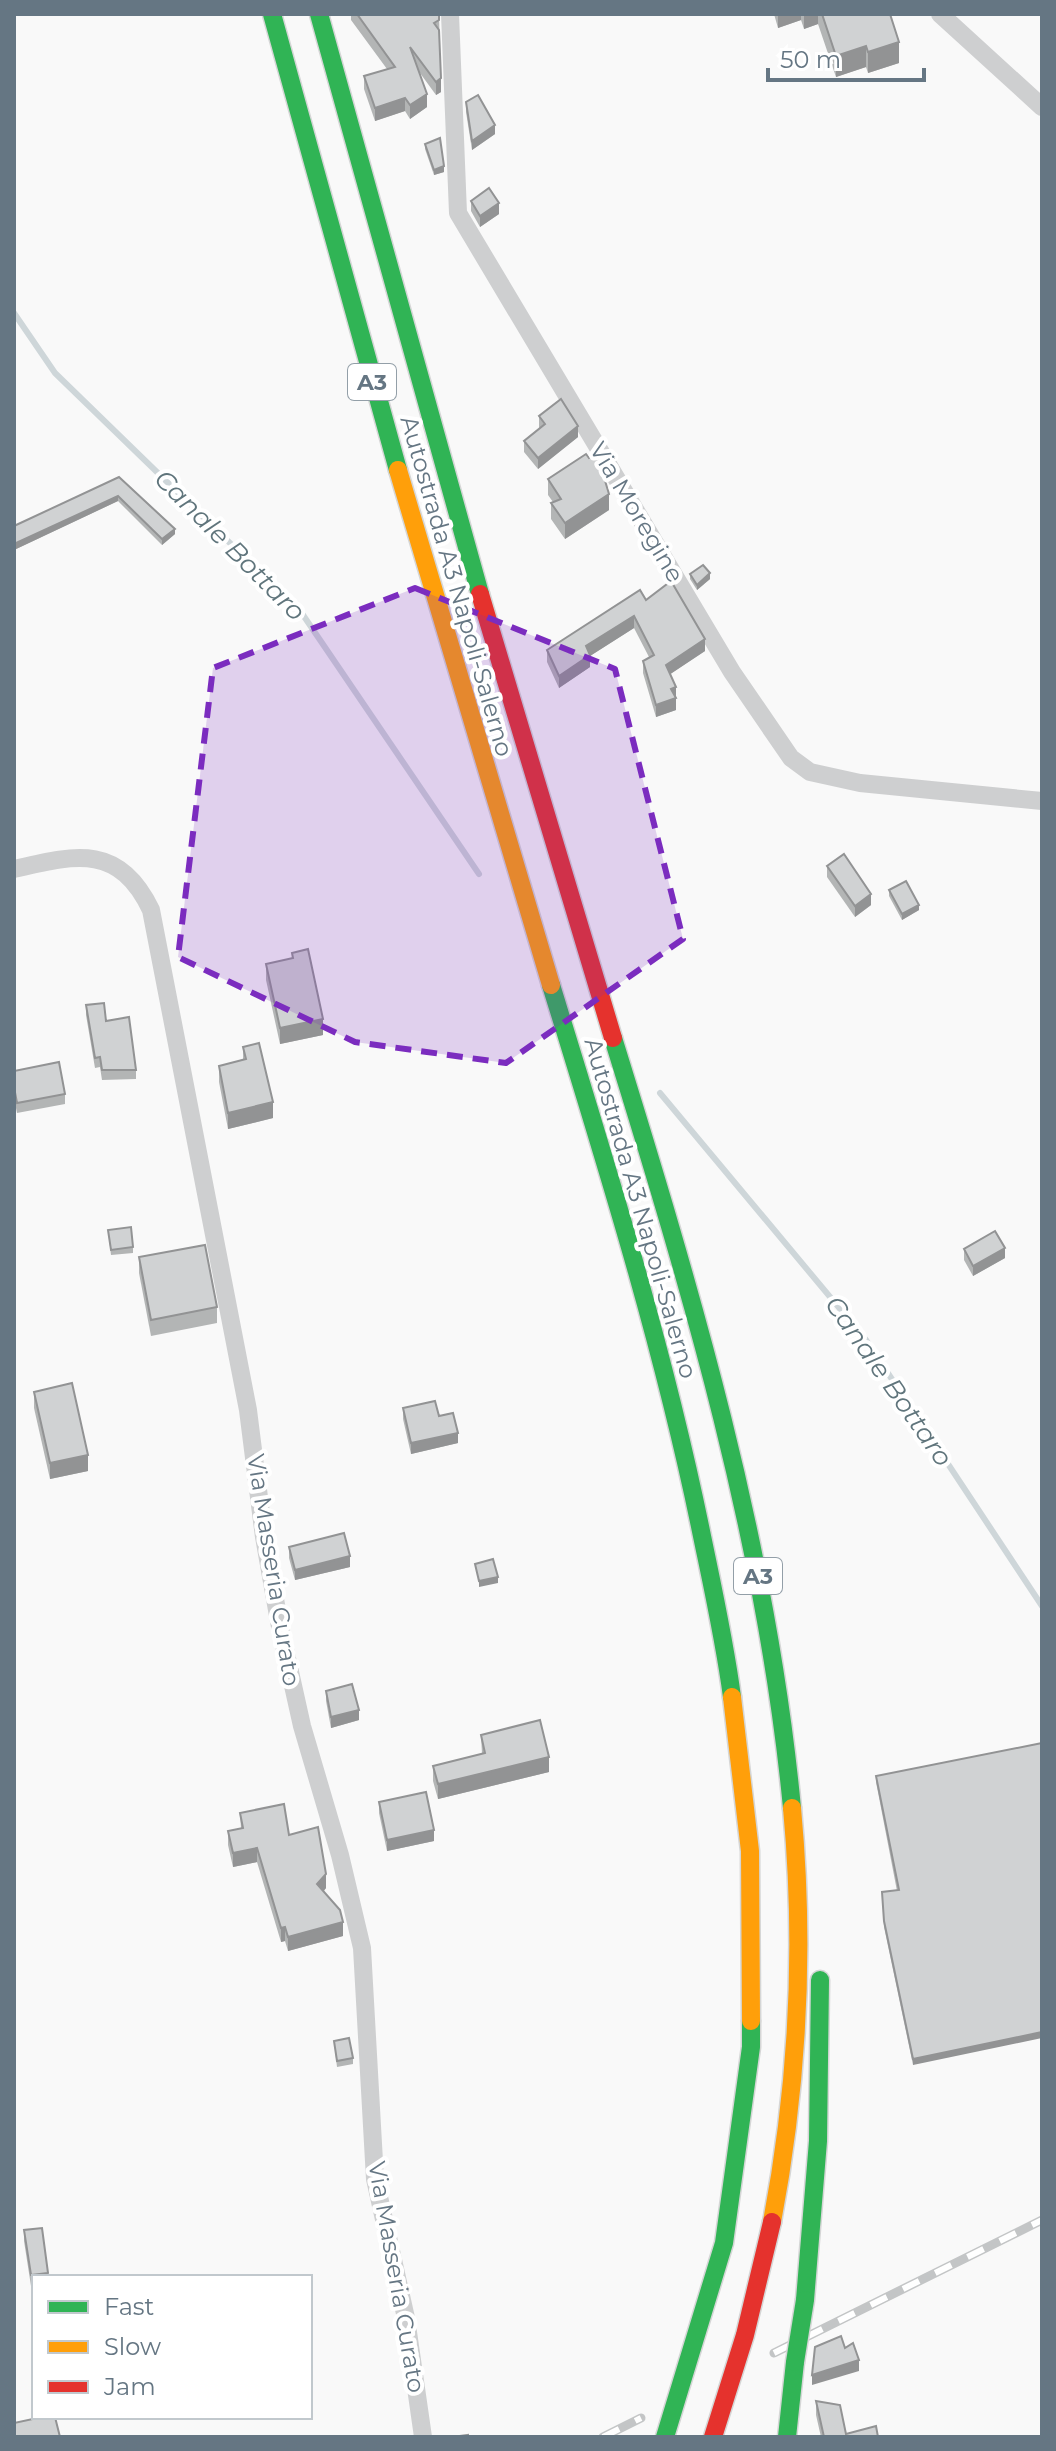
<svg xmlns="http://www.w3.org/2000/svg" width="1056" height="2451" viewBox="0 0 1056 2451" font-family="Montserrat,sans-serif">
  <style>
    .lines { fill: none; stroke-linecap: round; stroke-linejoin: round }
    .stream { stroke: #ced6d9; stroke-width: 6 }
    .fast-casing { stroke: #d5d6d6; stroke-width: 21 }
    .slow-casing { stroke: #d5d6d6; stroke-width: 21 }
    .jam-casing { stroke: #d5d6d6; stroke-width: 21 }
    .street { stroke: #cecfd0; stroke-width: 18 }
    .fast { stroke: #30b455; stroke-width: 18 }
    .slow { stroke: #ff9f0a; stroke-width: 18 }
    .jam { stroke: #e5322d; stroke-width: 18 }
    .rail-casing { stroke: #c3c5c6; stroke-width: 9 }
    .rail { stroke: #fff; stroke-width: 6; stroke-dasharray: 18; stroke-linecap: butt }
    .fast-bridge-casing { stroke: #d5d6d6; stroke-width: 21; stroke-linecap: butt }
    .fast-bridge { stroke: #30b455; stroke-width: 18 }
    .wall { fill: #b3b5b5 }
    .shaded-wall { fill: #929394 }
    .building { fill: #d0d2d3; stroke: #929394; stroke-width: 2 }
    .marked { fill: #7b2cbf; fill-opacity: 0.2; stroke: #7b2cbf; stroke-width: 6; stroke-dasharray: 16 10; stroke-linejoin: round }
    .labels { text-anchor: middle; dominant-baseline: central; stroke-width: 8; stroke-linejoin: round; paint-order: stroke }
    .shield { fill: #fff; stroke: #939fa8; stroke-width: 2 }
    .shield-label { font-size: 22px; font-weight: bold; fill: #657683 }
    .street-label { font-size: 24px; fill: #657683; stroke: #fff }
    .water-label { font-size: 26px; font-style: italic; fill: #60757c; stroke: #fff }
  </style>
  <rect width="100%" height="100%" fill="#f9f9f9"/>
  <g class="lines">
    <!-- stream -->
    <g class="stream">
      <path d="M 14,313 L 55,373 L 301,612 L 479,874"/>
      <path d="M 660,1093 L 866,1340 L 1042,1606"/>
    </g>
    <defs>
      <g id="fast">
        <path d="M 272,14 L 398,470"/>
        <path d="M 319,14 L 480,594"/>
        <path d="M 551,985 C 607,1167 664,1349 702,1536 C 713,1589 725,1643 732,1697"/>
        <path d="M 613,1038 C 691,1290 767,1544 792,1808"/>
        <path d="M 805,2300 L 818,2141 L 820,1980"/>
        <path d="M 665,2437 L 724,2243 L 751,2047 L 751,2021"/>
        <path d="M 787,2437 L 795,2362"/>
      </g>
      <g id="slow">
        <path d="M 398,470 L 551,985"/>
        <path d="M 732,1697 L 750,1851 L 751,2021"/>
        <path d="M 772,2222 C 798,2085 805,1947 792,1808"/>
      </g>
      <g id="jam">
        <path d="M 480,594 L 613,1038"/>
        <path d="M 713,2437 L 745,2335 L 772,2222"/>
      </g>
    </defs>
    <!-- fast casing -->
    <use href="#fast" class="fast-casing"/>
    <!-- slow casing -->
    <use href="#slow" class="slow-casing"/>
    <!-- jam casing -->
    <use href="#jam" class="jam-casing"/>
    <!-- street -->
    <g class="street">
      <path d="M 450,14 L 458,213 L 732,672 L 791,758 L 810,772 L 860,783 L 1042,801"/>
      <path d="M 940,14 L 1042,107"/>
      <path d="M 14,869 C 75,855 119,843 151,910 L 248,1410 L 264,1537 L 280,1627 L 302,1726 L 340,1855 L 362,1948 L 375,2179 L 406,2318 L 423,2437"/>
    </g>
    <!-- fast -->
    <use href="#fast" class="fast"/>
    <!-- slow -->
    <use href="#slow" class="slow"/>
    <!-- jam -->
    <use href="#jam" class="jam"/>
    <defs>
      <g id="rail">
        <path d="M 774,2353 L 1042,2220"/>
        <path d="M 603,2437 L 641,2418"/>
      </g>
    </defs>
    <!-- rail casing -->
    <use href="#rail" class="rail-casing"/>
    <!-- rail -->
    <use href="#rail" class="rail"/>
    <defs>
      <path id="fast-bridge" d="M 795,2362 L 805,2300"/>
    </defs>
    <!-- fast-bridge casing -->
    <use href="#fast-bridge" class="fast-bridge-casing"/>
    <!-- fast-bridge -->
    <use href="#fast-bridge" class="fast-bridge"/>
  </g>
  <!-- wall -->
  <g class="wall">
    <path d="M 351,14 L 439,14 L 441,92 L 436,95 L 420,73 L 427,107 L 410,119 L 405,111 L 375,121 L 364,89 L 364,76 L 387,69 L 351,20 Z"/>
    <path d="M 774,14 L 890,14 L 899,63 L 868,73 L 866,67 L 836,77 L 818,24 L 804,29 L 801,20 L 778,28 Z"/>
    <path d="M 466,102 L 495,134 L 472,150 L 466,112 Z"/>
    <path d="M 425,144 L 444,172 L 434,175 L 425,149 Z"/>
    <path d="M 471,201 L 499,214 L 480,227 L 471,211 Z"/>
    <path d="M 539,416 L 578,437 L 538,469 L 524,452 L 524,441 L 540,429 L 539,427 Z"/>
    <path d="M 119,477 L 175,534 L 162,545 L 118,501 L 14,550 L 14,526 Z"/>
    <path d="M 548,479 L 609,510 L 565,539 L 551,519 L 551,503 L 553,502 L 548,495 Z"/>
    <path d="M 690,574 L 710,579 L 697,590 L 690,579 Z"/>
    <path d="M 646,600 L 705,651 L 670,674 L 676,687 L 676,710 L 656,717 L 643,673 L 643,661 L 649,657 L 634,628 L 590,656 L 590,667 L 559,688 L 547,662 L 547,650 Z"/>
    <path d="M 827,866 L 871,905 L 855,917 L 827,877 Z"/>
    <path d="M 889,890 L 919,910 L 902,920 L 889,896 Z"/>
    <path d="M 292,953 L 323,1035 L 280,1044 L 266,980 L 266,964 L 292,958 Z"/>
    <path d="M 86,1005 L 106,1021 L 136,1070 L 136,1079 L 102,1080 L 100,1067 L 95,1068 L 86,1015 Z"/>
    <path d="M 243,1047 L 273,1118 L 228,1129 L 219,1082 L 219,1066 L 243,1060 Z"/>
    <path d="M 14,1071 L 65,1094 L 65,1104 L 17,1113 L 14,1098 Z"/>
    <path d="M 108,1230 L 133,1247 L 133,1253 L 111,1255 Z"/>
    <path d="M 964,1249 L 1005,1258 L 973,1276 L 964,1260 Z"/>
    <path d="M 139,1257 L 217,1307 L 217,1323 L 151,1336 L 139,1273 Z"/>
    <path d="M 34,1392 L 88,1471 L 50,1479 L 34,1408 Z"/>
    <path d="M 403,1408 L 439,1416 L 458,1443 L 411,1454 L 403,1419 Z"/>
    <path d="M 289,1547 L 350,1567 L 295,1580 L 289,1558 Z"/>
    <path d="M 326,1691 L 359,1720 L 331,1728 L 326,1701 Z"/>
    <path d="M 481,1735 L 549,1772 L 438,1799 L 433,1781 L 433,1766 L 482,1754 Z"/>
    <path d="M 1042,1743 L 913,2065 L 884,1927 L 882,1892 L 897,1891 L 876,1782 L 876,1776 Z"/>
    <path d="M 379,1802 L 434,1841 L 387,1851 L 379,1813 Z"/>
    <path d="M 240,1813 L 289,1835 L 326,1888 L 324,1891 L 343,1936 L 288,1951 L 285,1941 L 281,1942 L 257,1862 L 233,1867 L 228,1845 L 228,1831 L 241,1828 Z"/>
    <path d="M 334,2041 L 353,2058 L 353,2064 L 337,2067 Z"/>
    <path d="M 24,2230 L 48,2273 L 48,2277 L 34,2277 L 34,2286 L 31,2286 L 24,2241 Z"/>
    <path d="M 816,2401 L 846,2434 L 878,2437 L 821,2437 L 816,2415 Z"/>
  </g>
  <!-- shaded-wall -->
  <g class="shaded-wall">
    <path d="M 778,14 L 801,14 L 801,20 L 778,28 Z"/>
    <path d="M 804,14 L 818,14 L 818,24 L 804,29 Z"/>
    <path d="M 899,42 L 899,63 L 868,73 L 868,52 Z"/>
    <path d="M 866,46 L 866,67 L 836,77 L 836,56 Z"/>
    <path d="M 441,78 L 441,92 L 436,95 L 436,82 Z"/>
    <path d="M 427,94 L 427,107 L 410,119 L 410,105 Z"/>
    <path d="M 405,98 L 405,111 L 375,121 L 375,108 Z"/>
    <path d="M 495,125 L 495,134 L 472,150 L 472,141 Z"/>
    <path d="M 444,166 L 444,172 L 434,175 L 434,170 Z"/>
    <path d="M 499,203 L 499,214 L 480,227 L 480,216 Z"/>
    <path d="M 578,426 L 578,437 L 538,469 L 538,458 Z"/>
    <path d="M 609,494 L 609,510 L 565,539 L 565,523 Z"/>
    <path d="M 118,496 L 118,501 L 14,550 L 14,544 Z"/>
    <path d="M 175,529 L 175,534 L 162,545 L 162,539 Z"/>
    <path d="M 710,573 L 710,579 L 697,590 L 697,585 Z"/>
    <path d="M 634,616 L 634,628 L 590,656 L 590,667 L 559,688 L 559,676 L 586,646 Z"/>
    <path d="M 705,639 L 705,651 L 666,677 L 666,665 Z"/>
    <path d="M 676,687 L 676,710 L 656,717 L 656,705 L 671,689 Z"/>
    <path d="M 871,894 L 871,905 L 855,917 L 855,906 Z"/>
    <path d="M 919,905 L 919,910 L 902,920 L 902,914 Z"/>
    <path d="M 323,1019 L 323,1035 L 280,1044 L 280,1028 Z"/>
    <path d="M 273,1102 L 273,1118 L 228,1129 L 228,1113 Z"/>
    <path d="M 1005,1248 L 1005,1258 L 973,1276 L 973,1266 Z"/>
    <path d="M 458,1433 L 458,1443 L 411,1454 L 411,1443 Z"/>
    <path d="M 88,1455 L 88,1471 L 50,1479 L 50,1463 Z"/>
    <path d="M 350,1556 L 350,1567 L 295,1580 L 295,1570 Z"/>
    <path d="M 498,1577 L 498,1583 L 479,1587 L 479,1581 Z"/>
    <path d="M 359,1710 L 359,1720 L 331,1728 L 331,1717 Z"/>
    <path d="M 549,1757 L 549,1772 L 438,1799 L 438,1784 Z"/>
    <path d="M 434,1830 L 434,1841 L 387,1851 L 387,1840 Z"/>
    <path d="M 257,1848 L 257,1862 L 233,1867 L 233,1853 Z"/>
    <path d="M 326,1874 L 326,1888 L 317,1898 L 317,1884 Z"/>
    <path d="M 343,1922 L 343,1936 L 288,1951 L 288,1937 Z"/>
    <path d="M 285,1927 L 285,1941 L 281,1942 L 281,1928 Z"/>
    <path d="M 1042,2032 L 1042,2038 L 913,2065 L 913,2059 Z"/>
    <path d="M 859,2360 L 859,2371 L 812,2385 L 812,2375 Z"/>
  </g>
  <!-- building -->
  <g class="building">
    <path d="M 357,14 L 439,14 L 439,20 L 434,23 L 439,30 L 441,78 L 436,82 L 410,47 L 427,94 L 410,105 L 405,98 L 375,108 L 364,76 L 395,67 Z"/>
    <path d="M 822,14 L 890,14 L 899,42 L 868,52 L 866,46 L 836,56 Z"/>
    <path d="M 478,95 L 495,125 L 472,141 L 466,102 Z"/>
    <path d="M 440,138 L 444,166 L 434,170 L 425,144 Z"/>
    <path d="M 489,188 L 499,203 L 480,216 L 471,201 Z"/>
    <path d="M 561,399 L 578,426 L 538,458 L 524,441 L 545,424 L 539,416 Z"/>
    <path d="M 586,454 L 589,458 L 597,454 L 609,494 L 565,523 L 551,503 L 561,499 L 548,479 Z"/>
    <path d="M 119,477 L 175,529 L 162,539 L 118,496 L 14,544 L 14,526 Z"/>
    <path d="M 703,565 L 710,573 L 697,585 L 690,574 Z"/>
    <path d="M 671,581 L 705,639 L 666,665 L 676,687 L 671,689 L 676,698 L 656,705 L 643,661 L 654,655 L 634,616 L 586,646 L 590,655 L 559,676 L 547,650 L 640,590 L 646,600 Z"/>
    <path d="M 844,854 L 871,894 L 855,906 L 827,866 Z"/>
    <path d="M 906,881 L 919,905 L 902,914 L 889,890 Z"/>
    <path d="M 308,949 L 323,1019 L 280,1028 L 266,964 L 293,958 L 292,953 Z"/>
    <path d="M 104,1003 L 106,1021 L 129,1017 L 136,1070 L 102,1070 L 100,1057 L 95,1058 L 86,1005 Z"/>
    <path d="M 259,1043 L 273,1102 L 228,1113 L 219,1066 L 246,1059 L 243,1047 Z"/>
    <path d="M 59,1062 L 65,1094 L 17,1103 L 14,1087 L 14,1071 Z"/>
    <path d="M 131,1227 L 133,1247 L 111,1250 L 108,1230 Z"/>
    <path d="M 995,1231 L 1005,1248 L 973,1266 L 964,1249 Z"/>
    <path d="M 205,1245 L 217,1307 L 151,1320 L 139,1257 Z"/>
    <path d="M 72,1383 L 88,1455 L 50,1463 L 34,1392 Z"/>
    <path d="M 435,1401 L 439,1416 L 453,1413 L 458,1433 L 411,1443 L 403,1408 Z"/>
    <path d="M 344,1533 L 350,1556 L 295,1570 L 289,1547 Z"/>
    <path d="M 493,1559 L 498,1577 L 479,1581 L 475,1564 Z"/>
    <path d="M 352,1684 L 359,1710 L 331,1717 L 326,1691 Z"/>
    <path d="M 540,1720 L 549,1757 L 438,1784 L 433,1766 L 485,1753 L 481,1735 Z"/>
    <path d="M 1042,1743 L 1042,2032 L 913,2059 L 884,1921 L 882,1892 L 899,1890 L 876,1776 Z"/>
    <path d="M 426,1792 L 434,1830 L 387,1840 L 379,1802 Z"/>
    <path d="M 284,1804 L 289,1835 L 318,1827 L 326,1874 L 317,1884 L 340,1910 L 343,1922 L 288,1937 L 285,1927 L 281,1928 L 257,1848 L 233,1853 L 228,1831 L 243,1828 L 240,1813 Z"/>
    <path d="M 349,2038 L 353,2058 L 337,2061 L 334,2041 Z"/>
    <path d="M 42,2228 L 48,2273 L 31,2275 L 24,2230 Z"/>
    <path d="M 841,2336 L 845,2348 L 853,2343 L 859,2360 L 812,2375 L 815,2347 Z"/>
    <path d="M 816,2401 L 840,2405 L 846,2434 L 876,2426 L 878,2437 L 824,2437 Z"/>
    <path d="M 42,2417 L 55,2417 L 60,2437 L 14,2437 L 14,2423 Z"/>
    <path d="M 468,2435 L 468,2437 L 452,2437 Z"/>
  </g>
  <!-- marked area -->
  <path class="marked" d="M 415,588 L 615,669 L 683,939 L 506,1063 L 355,1042 L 178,957 L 213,668 Z"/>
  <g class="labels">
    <!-- shield labels -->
    <g class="shield">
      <rect x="348" y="364" width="48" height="36" rx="6"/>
      <rect x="734" y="1558" width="48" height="36" rx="6"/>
    </g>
    <g class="shield-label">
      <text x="372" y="382">A3</text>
      <text x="758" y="1576">A3</text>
    </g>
    <!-- street labels -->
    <g class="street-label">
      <text transform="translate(637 512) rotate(59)">Via Moregine</text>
      <text transform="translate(457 586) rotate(74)">Autostrada A3 Napoli-Salerno</text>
      <text transform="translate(641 1208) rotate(74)">Autostrada A3 Napoli-Salerno</text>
      <text transform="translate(274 1570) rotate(81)">Via Masseria Curato</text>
      <text transform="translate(397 2277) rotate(80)">Via Masseria Curato</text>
    </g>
    <!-- water labels -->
    <g class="water-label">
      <text transform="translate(230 545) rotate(45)">Canale Bottaro</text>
      <text transform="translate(889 1381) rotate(55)">Canale Bottaro</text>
    </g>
  </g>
  <!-- border -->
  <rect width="1056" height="2451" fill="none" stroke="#657683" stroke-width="32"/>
  <!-- legend -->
  <rect x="32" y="2275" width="280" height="144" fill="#ffffff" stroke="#c1c8cd" stroke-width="2"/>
  <rect x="48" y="2301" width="40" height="12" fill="#30b455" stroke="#c1c8cd" stroke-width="2"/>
  <text x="104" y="2315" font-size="24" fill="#657683">Fast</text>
  <rect x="48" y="2341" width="40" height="12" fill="#ff9f0a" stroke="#c1c8cd" stroke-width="2"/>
  <text x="104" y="2355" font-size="24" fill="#657683">Slow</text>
  <rect x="48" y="2381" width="40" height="12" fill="#e5322d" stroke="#c1c8cd" stroke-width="2"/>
  <text x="104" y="2395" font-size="24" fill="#657683">Jam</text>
  <!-- scale -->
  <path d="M768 68v12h156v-12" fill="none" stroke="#657683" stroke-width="4"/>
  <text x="780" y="68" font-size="24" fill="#657683" stroke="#ffffff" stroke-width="6" paint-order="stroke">50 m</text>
</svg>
